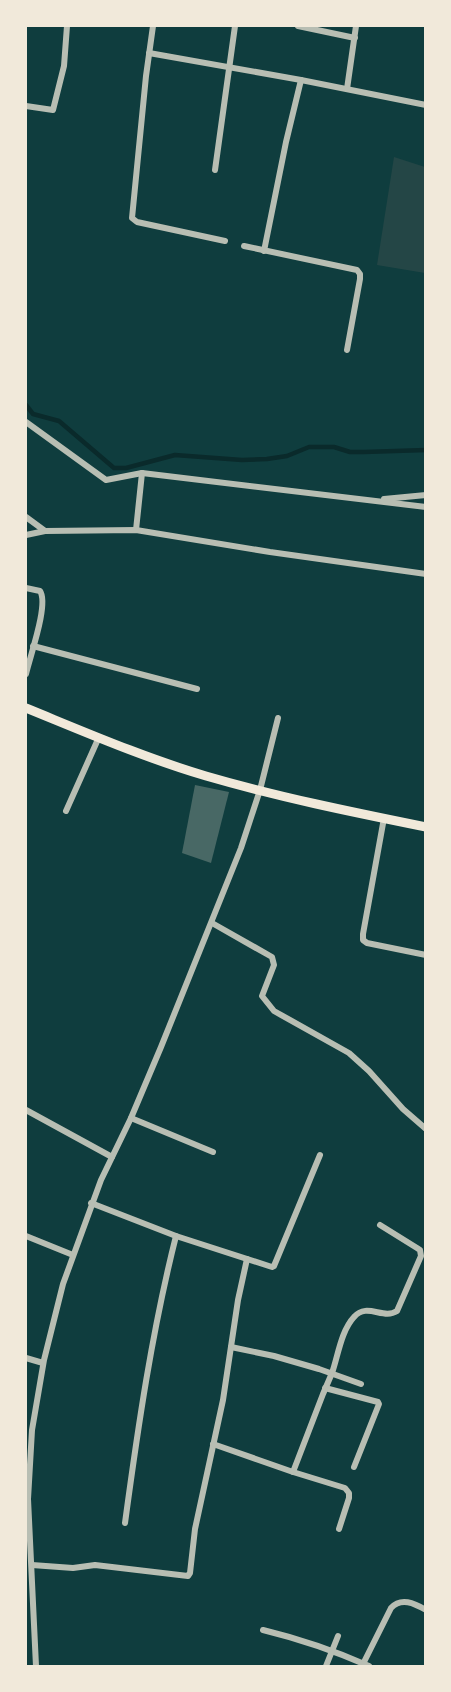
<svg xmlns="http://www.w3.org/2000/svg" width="451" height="1692" viewBox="0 0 451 1692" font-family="Signika,sans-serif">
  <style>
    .green { fill: #244646 }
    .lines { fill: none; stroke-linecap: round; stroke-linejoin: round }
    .stream { stroke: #0a2a2b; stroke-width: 4.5 }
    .building { fill: #486865 }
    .minor { stroke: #b8beb3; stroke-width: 6 }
    .secondary { stroke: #f1e9da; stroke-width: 9 }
  </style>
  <rect width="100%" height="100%" fill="#0f3d3e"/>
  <!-- green -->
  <path class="green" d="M 394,157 L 425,167 L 425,273 L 377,265 Z"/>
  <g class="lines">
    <!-- stream -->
    <path class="stream" d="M 26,405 L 33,414 L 59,421 L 114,468 L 126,468 L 175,455 L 242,460 L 267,459 L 287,456 L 309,447 L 334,447 L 350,452 L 364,452 L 426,450"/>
  </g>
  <!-- building -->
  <path class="building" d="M 195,785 L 229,792 L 211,863 L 182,853 Z"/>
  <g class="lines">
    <!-- minor -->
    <g class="minor">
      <path d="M 153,26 L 146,76 L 132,218 L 137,222 L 225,241"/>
      <path d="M 298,26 L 355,38"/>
      <path d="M 149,53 L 301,80 L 426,105"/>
      <path d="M 347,89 L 356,26"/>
      <path d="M 26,106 L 53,110 L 64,66 L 67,26"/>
      <path d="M 215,170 L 235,26"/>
      <path d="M 244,246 L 357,270 L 360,274 L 360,279 L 347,350"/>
      <path d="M 264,251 L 286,142 L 301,80"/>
      <path d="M 26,422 L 106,480 L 142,473 L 426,507"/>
      <path d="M 384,499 L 426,495"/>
      <path d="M 26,517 L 45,531 L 136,530 L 270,552 L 426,574"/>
      <path d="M 136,530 L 142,473"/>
      <path d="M 26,535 L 45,531"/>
      <path d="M 26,588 L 40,591 C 49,604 30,656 26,674"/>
      <path d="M 33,646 L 197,689"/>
      <path d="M 66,811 L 99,737"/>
      <path d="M 384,818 L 363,934 L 363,940 L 367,943 L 426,955"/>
      <path d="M 212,923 L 272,957 L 274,965 L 262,996 L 274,1011 L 349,1053 L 369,1071 L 403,1109 L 426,1129"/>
      <path d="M 26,1110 L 112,1157"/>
      <path d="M 131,1118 L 213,1152"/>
      <path d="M 91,1203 L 176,1236 L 272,1267 L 274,1266 L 320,1155"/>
      <path d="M 26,1236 L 73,1255"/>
      <path d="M 231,1347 L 274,1356 L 319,1369 L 361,1384"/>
      <path d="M 26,1358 L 43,1363"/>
      <path d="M 325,1388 L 378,1402 L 379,1404 L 354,1467"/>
      <path d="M 213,1444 L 293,1472 L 345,1488 L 349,1493 L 349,1498 L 339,1529"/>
      <path d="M 293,1472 C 303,1446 313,1420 323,1394 C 326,1387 329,1380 332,1373 C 338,1356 341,1331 354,1317 C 367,1302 383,1320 397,1311 L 421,1256 L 420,1250 L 417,1248 L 380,1225"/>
      <path d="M 125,1523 C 138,1427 152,1331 176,1236"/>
      <path d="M 32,1565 L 73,1568 L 95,1565 L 188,1576 L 190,1573 L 195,1529 L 223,1400 L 238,1300 L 247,1259"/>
      <path d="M 263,1630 C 300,1639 335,1651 369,1666"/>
      <path d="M 363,1664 L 391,1608 C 401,1597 414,1603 426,1610"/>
      <path d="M 36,1666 L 28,1499 L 32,1430 L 44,1360 L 63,1284 L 101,1180 L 131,1118 L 161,1047 L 241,848 L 260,790 L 278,718"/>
      <path d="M 326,1666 L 338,1636"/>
    </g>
    <!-- secondary -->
    <path class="secondary" d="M 26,708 C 85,732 145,758 206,776 C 278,797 352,812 426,827"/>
  </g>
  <!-- border -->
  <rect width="451" height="1692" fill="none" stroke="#f1e9da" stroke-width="54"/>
</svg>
